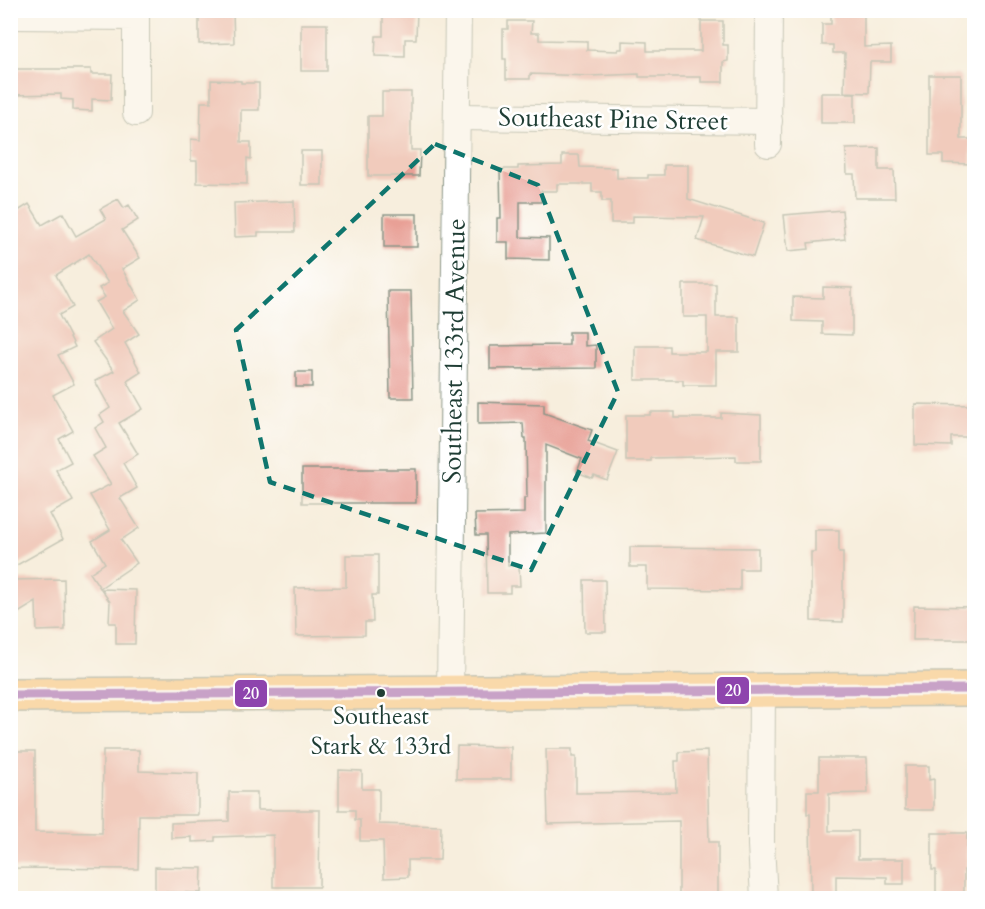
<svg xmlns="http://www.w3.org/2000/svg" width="985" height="909" viewBox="0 0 985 909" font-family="Cardo,serif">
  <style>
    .building { fill: #e8a096 }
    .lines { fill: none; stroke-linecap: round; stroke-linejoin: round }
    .street-casing { stroke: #8b9688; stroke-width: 28 }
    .primary-casing { stroke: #8b9688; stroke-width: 36 }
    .street { stroke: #fff; stroke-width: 26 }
    .primary { stroke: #fbbe6e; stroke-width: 33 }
    .bus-1-casing { stroke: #fff; stroke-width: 14 }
    .bus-1 { stroke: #8e44ad; stroke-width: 9 }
    .marked { fill: none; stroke: #0f766e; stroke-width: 4.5; stroke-dasharray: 12 8; stroke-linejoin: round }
    .bus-dot { fill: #1f3d34; stroke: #fff; stroke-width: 2 }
    .labels { text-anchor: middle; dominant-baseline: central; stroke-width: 5; stroke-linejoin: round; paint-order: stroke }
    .bus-label { font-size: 24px; fill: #1f3d34; stroke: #fff }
    .street-label { font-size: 26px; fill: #1f3d34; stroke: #fff }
    .line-badge { stroke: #fff; stroke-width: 2 }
    .badge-label { font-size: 16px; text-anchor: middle; font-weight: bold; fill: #fff }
  </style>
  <rect width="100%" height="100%" fill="#fff"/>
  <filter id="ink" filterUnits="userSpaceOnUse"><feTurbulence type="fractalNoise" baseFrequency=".0167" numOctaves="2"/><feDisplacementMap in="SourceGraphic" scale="12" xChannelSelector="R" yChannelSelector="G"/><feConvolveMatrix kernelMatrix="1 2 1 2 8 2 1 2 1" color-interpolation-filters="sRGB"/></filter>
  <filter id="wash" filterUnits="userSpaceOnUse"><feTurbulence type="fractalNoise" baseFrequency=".008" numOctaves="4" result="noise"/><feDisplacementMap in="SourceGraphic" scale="24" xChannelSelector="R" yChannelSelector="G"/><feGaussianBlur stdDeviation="1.35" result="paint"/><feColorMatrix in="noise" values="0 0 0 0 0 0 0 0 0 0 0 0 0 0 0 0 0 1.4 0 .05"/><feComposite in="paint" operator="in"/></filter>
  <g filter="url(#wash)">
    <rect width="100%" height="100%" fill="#f7eedd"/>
    <g id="blocks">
      <!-- building -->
      <g class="building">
        <path d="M 383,10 L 417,10 L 416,39 L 405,39 L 405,57 L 375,56 L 376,36 L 383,36 Z"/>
        <path d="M 233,11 L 234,43 L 199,44 L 199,12 Z"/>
        <path d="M 831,12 L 864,12 L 864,47 L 891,46 L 891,62 L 870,62 L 869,93 L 844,92 L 845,53 L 833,53 L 833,45 L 822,45 L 822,24 L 831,24 Z"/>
        <path d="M 508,21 L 532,21 L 531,33 L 539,33 L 539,40 L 587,41 L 587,50 L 618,51 L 618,49 L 622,49 L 622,41 L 647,42 L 647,51 L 701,51 L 701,21 L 723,21 L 723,45 L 728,45 L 728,61 L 723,62 L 723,82 L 701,82 L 701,77 L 639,77 L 639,74 L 590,76 L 530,74 L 530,79 L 506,79 L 506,59 L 503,59 L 503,29 L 508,29 Z"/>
        <rect x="301" y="24" width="26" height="47"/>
        <path d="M 10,69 L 91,69 L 91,74 L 112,74 L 111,100 L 92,99 L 92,111 L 73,110 L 73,100 L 61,99 L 61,94 L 10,95 Z"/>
        <path d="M 929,75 L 961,75 L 961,139 L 971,139 L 971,164 L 943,163 L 943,155 L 929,155 Z"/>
        <path d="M 211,80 L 241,81 L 241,83 L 259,83 L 259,110 L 241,110 L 241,142 L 251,142 L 251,159 L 247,158 L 247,184 L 197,183 L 197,161 L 191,161 L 191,139 L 200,140 L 201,102 L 211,102 Z"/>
        <path d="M 382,92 L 411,92 L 411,150 L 420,150 L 419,176 L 368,176 L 368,116 L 382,116 Z"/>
        <rect x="821" y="93" width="34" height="30"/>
        <path d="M 879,148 L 879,170 L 894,170 L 895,198 L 855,198 L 854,174 L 847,174 L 846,149 Z"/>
        <rect x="301" y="151" width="21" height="34"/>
        <path d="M 562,155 L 579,155 L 580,167 L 617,168 L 617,178 L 648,178 L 648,175 L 664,175 L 664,165 L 688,165 L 688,199 L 764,223 L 753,257 L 697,240 L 704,217 L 633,216 L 633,223 L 611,223 L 611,201 L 602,201 L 602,192 L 592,192 L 592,184 L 557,184 L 557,191 L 541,191 L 541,202 L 520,202 L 520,237 L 549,238 L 549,260 L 508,259 L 508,242 L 497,242 L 497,218 L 501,218 L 500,169 L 518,169 L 518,166 L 562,165 Z"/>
        <path d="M 118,199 L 124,208 L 129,205 L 138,220 L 122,230 L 140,258 L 122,269 L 140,300 L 123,311 L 139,334 L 125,343 L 141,372 L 127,381 L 143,409 L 119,423 L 138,454 L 123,463 L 137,488 L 120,498 L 139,528 L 121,540 L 137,563 L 100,588 L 90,573 L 105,563 L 92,541 L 110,530 L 90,495 L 111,484 L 93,456 L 106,448 L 95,428 L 104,422 L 100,415 L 110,408 L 95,381 L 114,371 L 93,342 L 112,329 L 96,302 L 105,297 L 99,288 L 108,283 L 89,254 L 56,275 L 73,307 L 59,315 L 75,347 L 58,355 L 74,384 L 53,395 L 73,431 L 59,439 L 71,462 L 56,470 L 73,501 L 50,514 L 63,539 L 10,569 L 10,216 L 29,204 L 42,225 L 63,213 L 76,236 L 106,219 L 100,209 Z"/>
        <path d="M 294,201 L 295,232 L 258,232 L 258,236 L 235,237 L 234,203 Z"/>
        <path d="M 842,210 L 845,239 L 808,243 L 809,249 L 788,251 L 784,215 Z"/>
        <rect x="384" y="214" width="33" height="33"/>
        <path d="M 683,284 L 716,284 L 716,317 L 739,317 L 739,352 L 716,352 L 716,385 L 683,385 L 683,380 L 635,380 L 635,346 L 669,346 L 669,352 L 707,352 L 707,317 L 683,317 Z"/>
        <path d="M 823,287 L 852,288 L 852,335 L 822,334 L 822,322 L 793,321 L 793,297 L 823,298 Z"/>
        <path d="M 388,291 L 411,291 L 413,398 L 390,398 Z"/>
        <path d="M 569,332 L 585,332 L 585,346 L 596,345 L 596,368 L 490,369 L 490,346 L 569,345 Z"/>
        <rect x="296" y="372" width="16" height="15"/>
        <path d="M 478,402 L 544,404 L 544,413 L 592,430 L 588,441 L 618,452 L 607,480 L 594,475 L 592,478 L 577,472 L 582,459 L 546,445 L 546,533 L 508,535 L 508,566 L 519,566 L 520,586 L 510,586 L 510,593 L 487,593 L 486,535 L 476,535 L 475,514 L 524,513 L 524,498 L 527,498 L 526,438 L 524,438 L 523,423 L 478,424 Z"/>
        <path d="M 915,404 L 975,405 L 975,437 L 951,437 L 951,446 L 915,445 Z"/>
        <path d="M 650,412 L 675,412 L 675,418 L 721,418 L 721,413 L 761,415 L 761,461 L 736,461 L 736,456 L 651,458 L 651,461 L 626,461 L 626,415 L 650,415 Z"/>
        <rect x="302" y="469" width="114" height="34"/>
        <path d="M 815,530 L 839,530 L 839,552 L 843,552 L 843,622 L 811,621 L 811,552 L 815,552 Z"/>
        <path d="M 630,547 L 758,548 L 758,569 L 740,569 L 740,590 L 647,589 L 647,567 L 630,567 Z"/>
        <path d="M 346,555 L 378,555 L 378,595 L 372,595 L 373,622 L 365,622 L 365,635 L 296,636 L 295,588 L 346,587 Z"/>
        <path d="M 64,579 L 65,630 L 37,631 L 36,602 L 10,618 L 10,580 Z"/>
        <path d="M 584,580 L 605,580 L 606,632 L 585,632 Z"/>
        <path d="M 101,589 L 136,590 L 135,644 L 116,644 L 116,623 L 109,623 L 110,602 Z"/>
        <path d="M 914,606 L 975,607 L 975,640 L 913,640 Z"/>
        <path d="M 457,746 L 511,747 L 511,779 L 456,779 Z"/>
        <path d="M 546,749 L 572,749 L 572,757 L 576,757 L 576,793 L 676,792 L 675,761 L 679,761 L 679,752 L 707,751 L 709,842 L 718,842 L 718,898 L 679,898 L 679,821 L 548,824 Z"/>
        <path d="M 103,750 L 139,750 L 139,771 L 198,773 L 198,815 L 139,815 L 138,869 L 10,868 L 10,751 L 35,751 L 35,832 L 102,833 Z"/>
        <path d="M 819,758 L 867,758 L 868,793 L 829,794 L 829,831 L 858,831 L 858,859 L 904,859 L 904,884 L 887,884 L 887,877 L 836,876 L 836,894 L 811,894 L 810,814 L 807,814 L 807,791 L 819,791 Z"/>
        <path d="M 905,766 L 929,766 L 929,780 L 934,779 L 934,810 L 905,810 Z"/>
        <path d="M 339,770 L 362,771 L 362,789 L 379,789 L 379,824 L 441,826 L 440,860 L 408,860 L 408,877 L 384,878 L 383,841 L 360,841 L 360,820 L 355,820 L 355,810 L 339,810 Z"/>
        <path d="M 229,792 L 257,792 L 257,810 L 320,810 L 319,887 L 273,887 L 273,835 L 215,837 L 215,841 L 192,842 L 192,837 L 171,838 L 171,823 L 229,821 Z"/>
        <path d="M 932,833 L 967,833 L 967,870 L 964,870 L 964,898 L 936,898 L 936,870 L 932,870 Z"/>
        <path d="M 155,867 L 202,868 L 201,893 L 155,892 Z"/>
      </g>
    </g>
  </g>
  <g filter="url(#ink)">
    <use href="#blocks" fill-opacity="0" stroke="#8b9688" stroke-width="1.5"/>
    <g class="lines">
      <defs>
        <g id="street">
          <path d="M 10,16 L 136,17 L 136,113"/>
          <path d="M 457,117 L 769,121"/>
          <path d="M 768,144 L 769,10"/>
          <path d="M 762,690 L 761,845 L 764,898"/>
          <path d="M 450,691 L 458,10"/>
        </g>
        <path id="primary" d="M 10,695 L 974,689"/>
      </defs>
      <!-- street casing -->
      <use href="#street" class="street-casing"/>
      <!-- primary casing -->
      <use href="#primary" class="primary-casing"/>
      <!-- street -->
      <use href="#street" class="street"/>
      <!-- primary -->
      <use href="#primary" class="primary"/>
      <defs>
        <path id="bus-1" d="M 10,695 L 974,689"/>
      </defs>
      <!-- bus-1 casing -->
      <use href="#bus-1" class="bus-1-casing"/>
      <!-- bus-1 -->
      <use href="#bus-1" class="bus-1"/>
    </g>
  </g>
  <!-- marked area -->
  <path d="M0 0H985V909H0ZM 435,144 L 538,185 L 618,392 L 531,570 L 270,482 L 236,330 Z" fill="#f7eedd" fill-opacity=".55" fill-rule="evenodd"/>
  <path class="marked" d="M 435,144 L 538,185 L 618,392 L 531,570 L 270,482 L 236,330 Z"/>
  <!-- markers -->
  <circle class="bus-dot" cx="381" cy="693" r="5"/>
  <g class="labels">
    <!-- bus labels -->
    <g class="bus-label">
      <text x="381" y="716">Southeast<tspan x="381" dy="30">Stark &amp; 133rd</tspan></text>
    </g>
    <!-- street labels -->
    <g class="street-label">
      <text transform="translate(613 119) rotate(1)">Southeast Pine Street</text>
      <text transform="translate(454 351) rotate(-89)">Southeast 133rd Avenue</text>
    </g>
  </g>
  <g class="line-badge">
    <rect x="716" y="676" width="34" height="29" rx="6" fill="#8e44ad"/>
    <rect x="234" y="679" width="34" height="29" rx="6" fill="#8e44ad"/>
  </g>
  <g class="badge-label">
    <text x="733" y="696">20</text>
    <text x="251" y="699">20</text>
  </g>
  <!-- margin -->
  <rect width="985" height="909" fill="none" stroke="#fff" stroke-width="36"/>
</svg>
